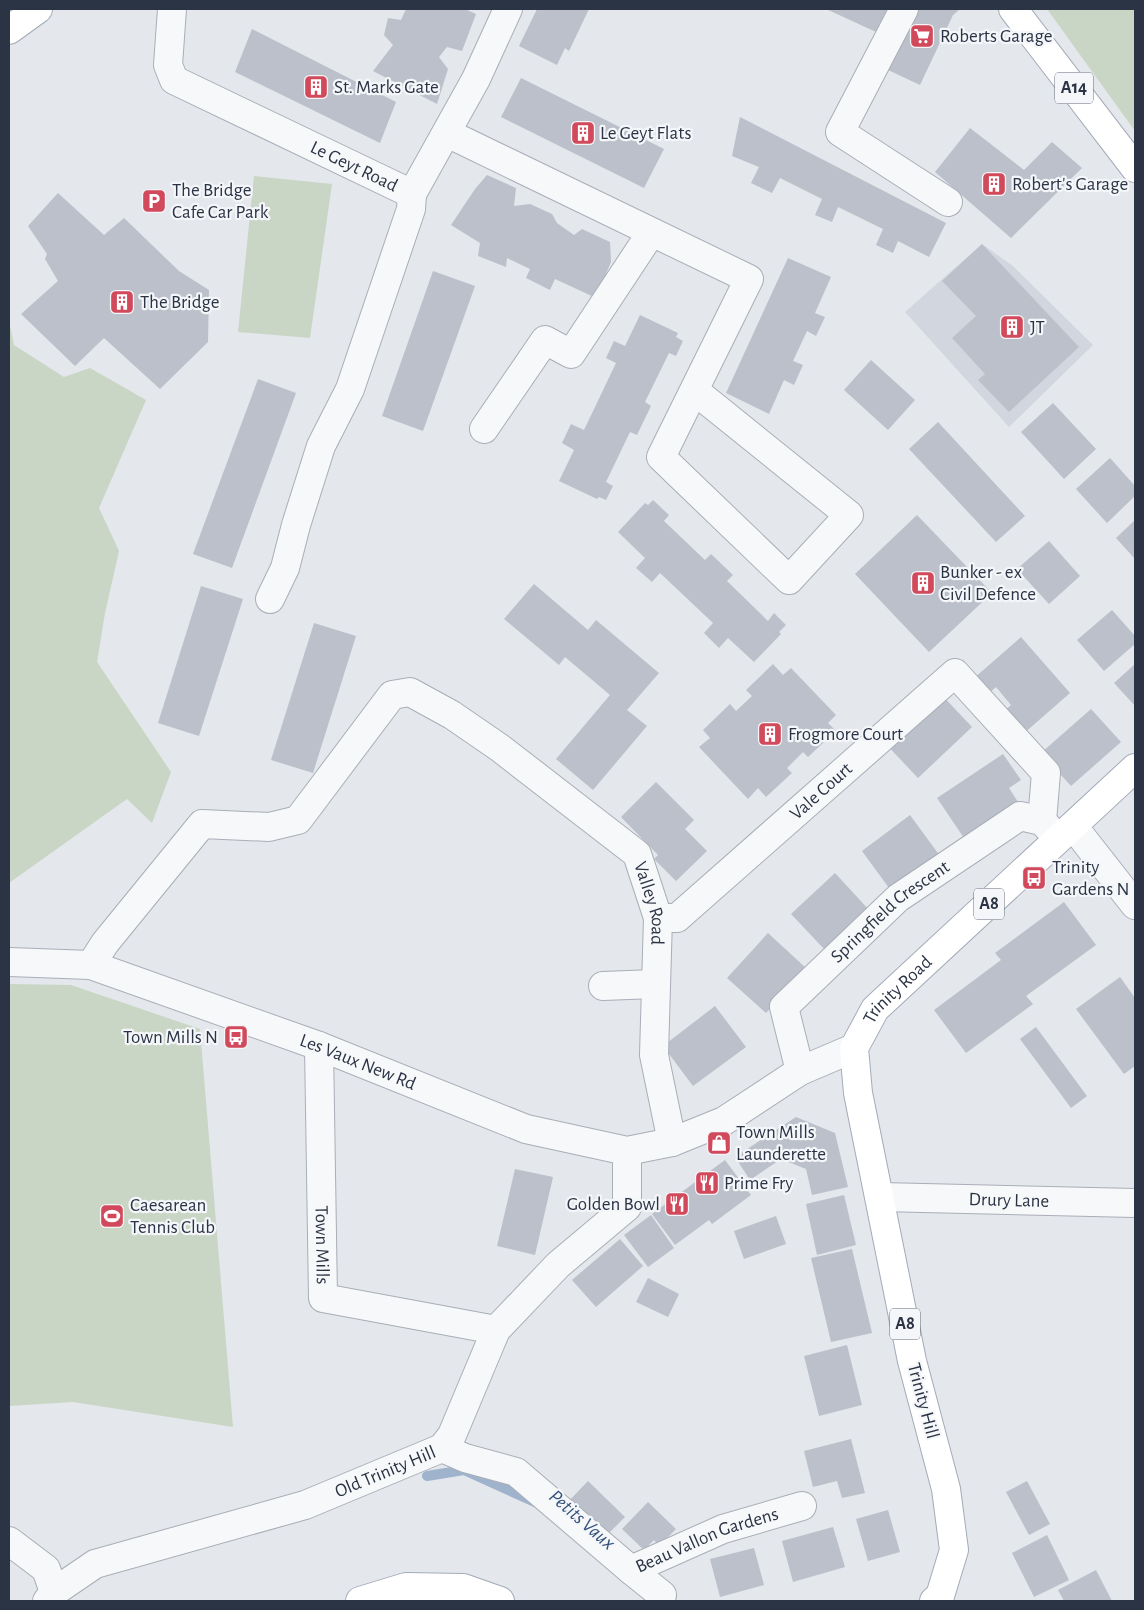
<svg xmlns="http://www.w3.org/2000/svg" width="1144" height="1610" viewBox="0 0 1144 1610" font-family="'Alegreya Sans',sans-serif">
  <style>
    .built { fill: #d2d6de }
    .green { fill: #c9d6c5 }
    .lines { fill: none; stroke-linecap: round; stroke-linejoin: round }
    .stream { stroke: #9fb4cc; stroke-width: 10 }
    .building { fill: #bbc0ca }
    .minor-casing { stroke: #a9aeb7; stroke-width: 30 }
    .major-casing { stroke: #a3abb8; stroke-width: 30 }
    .minor { stroke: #f7f8fa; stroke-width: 28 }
    .major { stroke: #fff; stroke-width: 28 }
    .labels { text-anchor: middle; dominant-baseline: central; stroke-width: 4.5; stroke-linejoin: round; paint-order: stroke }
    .shield { fill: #f4f6f9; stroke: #676e7b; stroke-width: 1 }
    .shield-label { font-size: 18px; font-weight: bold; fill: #2b3445 }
    .poi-label { font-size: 19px; fill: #2b3445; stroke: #f4f6f9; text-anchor: start }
    .street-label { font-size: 19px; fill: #2b3445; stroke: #f4f6f9 }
    .water-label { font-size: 20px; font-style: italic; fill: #34527a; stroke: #f4f6f9 }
  </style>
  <rect width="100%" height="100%" fill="#e4e7ec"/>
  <!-- built -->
  <path class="built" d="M 982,244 L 1013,266 L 1093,345 L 1009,427 L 905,312 Z"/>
  <!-- green -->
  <g class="green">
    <path d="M 1047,9 L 1135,9 L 1135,131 Z"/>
    <path d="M 254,176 L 332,184 L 310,338 L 238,332 Z"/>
    <path d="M 9,321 L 14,345 L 64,377 L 90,368 L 146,400 L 99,508 L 119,551 L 105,613 L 97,662 L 171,772 L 152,823 L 127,799 L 9,883 Z"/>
    <path d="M 9,984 L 71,985 L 200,1029 L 233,1427 L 73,1402 L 9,1406 Z"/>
  </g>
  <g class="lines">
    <!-- stream -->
    <path class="stream" d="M 427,1476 L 464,1470 L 537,1503"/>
  </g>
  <!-- building -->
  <g class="building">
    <path d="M 406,9 L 465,9 L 476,14 L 462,51 L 447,47 L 439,57 L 448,69 L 437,104 L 373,71 L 393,45 L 384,35 L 388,18 L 401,20 Z"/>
    <path d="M 537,9 L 589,9 L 569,51 L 565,48 L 557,65 L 519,46 Z"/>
    <path d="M 826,9 L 887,9 L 876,32 Z"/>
    <path d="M 915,9 L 960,9 L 953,15 L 920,85 L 886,69 Z"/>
    <path d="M 252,29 L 396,102 L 380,143 L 235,72 Z"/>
    <path d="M 521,78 L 664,149 L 644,188 L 501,117 Z"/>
    <path d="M 740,117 L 946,223 L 929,257 L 898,241 L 893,253 L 876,245 L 883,229 L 838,207 L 832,222 L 815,215 L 822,199 L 780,178 L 772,193 L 751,183 L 759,167 L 732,156 Z"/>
    <path d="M 970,128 L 1024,170 L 1052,142 L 1082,168 L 1011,238 L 935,172 Z"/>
    <path d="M 487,175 L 516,188 L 514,206 L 530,204 L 552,214 L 557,223 L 574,235 L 582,229 L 610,242 L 611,262 L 596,298 L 555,279 L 550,290 L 526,278 L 530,269 L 507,258 L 506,267 L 478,256 L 480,243 L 451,225 L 475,189 Z"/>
    <path d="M 58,193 L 104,235 L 124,218 L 179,271 L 209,290 L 208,342 L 160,389 L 104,338 L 75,366 L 21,314 L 58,281 L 45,259 L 47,254 L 28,226 Z"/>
    <path d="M 982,244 L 1079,347 L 1009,412 L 978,380 L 985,374 L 952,338 L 976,316 L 942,281 Z"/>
    <path d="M 788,258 L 831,277 L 815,313 L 825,317 L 816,336 L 807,331 L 793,361 L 803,365 L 794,385 L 784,380 L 769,414 L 726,393 Z"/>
    <path d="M 433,271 L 475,286 L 423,431 L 382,416 Z"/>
    <path d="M 640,315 L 678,333 L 676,337 L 683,341 L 676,356 L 669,353 L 645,402 L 651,406 L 637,435 L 630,432 L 606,482 L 613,486 L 606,500 L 599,497 L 597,499 L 559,481 L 574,450 L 562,443 L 571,424 L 584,430 L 616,363 L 606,358 L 614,341 L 625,346 Z"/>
    <path d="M 871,360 L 915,400 L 888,430 L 844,390 Z"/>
    <path d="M 258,379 L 296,393 L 232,568 L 193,554 Z"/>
    <path d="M 1053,403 L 1096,449 L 1064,479 L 1021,432 Z"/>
    <path d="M 938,422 L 1025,516 L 996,542 L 909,449 Z"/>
    <path d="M 1110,458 L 1135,486 L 1135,496 L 1107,523 L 1076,489 Z"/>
    <path d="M 653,500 L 669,515 L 664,521 L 705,560 L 711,554 L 733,575 L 727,581 L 768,621 L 774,613 L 786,625 L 779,632 L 781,634 L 754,662 L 728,638 L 719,648 L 704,633 L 713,623 L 660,573 L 652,582 L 636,568 L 645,558 L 618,532 L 645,503 L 648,505 Z"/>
    <path d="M 917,515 L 992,593 L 929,652 L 855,574 Z"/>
    <path d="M 1135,520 L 1135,559 L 1116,538 Z"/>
    <path d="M 1049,541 L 1080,576 L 1049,604 L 1017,569 Z"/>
    <path d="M 534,584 L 588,630 L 596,620 L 659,673 L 627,710 L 647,726 L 593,790 L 556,759 L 610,695 L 565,657 L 559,665 L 504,619 Z"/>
    <path d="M 201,586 L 243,599 L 199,736 L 158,723 Z"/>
    <path d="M 1112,610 L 1135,636 L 1135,644 L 1104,671 L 1077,640 Z"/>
    <path d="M 314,623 L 356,636 L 313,773 L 271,760 Z"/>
    <path d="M 1021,637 L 1070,693 L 1022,735 L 1002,713 L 1011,705 L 996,687 L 987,695 L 973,679 Z"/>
    <path d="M 773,664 L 783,675 L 791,668 L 836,715 L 828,723 L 836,731 L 808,757 L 803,752 L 787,768 L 792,773 L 766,797 L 758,788 L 748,799 L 699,747 L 710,738 L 703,730 L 730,704 L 736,711 L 752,696 L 746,690 Z"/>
    <path d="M 1135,664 L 1135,706 L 1114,683 Z"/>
    <path d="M 938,691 L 972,727 L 918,778 L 884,742 Z"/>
    <path d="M 1091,709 L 1121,742 L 1071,786 L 1041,753 Z"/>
    <path d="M 1003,754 L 1021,780 L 1009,788 L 1020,805 L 966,841 L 937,798 Z"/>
    <path d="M 656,782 L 694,820 L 685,829 L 707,851 L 676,881 L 654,859 L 658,855 L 621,817 Z"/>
    <path d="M 910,815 L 940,856 L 892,892 L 862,851 Z"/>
    <path d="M 835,873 L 869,910 L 826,951 L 791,914 Z"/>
    <path d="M 1064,902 L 1096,945 L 1026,996 L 1033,1004 L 966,1053 L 934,1010 L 1001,960 L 995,953 Z"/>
    <path d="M 768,933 L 807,969 L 766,1013 L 727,978 Z"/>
    <path d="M 1120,977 L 1135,998 L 1135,1066 L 1124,1074 L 1076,1009 Z"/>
    <path d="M 715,1006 L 746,1047 L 693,1086 L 663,1046 Z"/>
    <path d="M 1036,1027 L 1087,1096 L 1071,1108 L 1020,1039 Z"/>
    <path d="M 796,1117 L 835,1133 L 848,1187 L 812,1195 L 806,1169 L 781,1159 L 750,1180 L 735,1157 Z"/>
    <path d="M 725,1160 L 751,1195 L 712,1224 L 709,1220 L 675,1245 L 652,1214 Z"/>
    <path d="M 515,1169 L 553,1177 L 535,1255 L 497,1246 Z"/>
    <path d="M 844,1195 L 856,1245 L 817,1255 L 806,1204 Z"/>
    <path d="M 651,1215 L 674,1248 L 648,1267 L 624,1235 Z"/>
    <path d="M 776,1216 L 786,1244 L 744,1259 L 734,1231 Z"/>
    <path d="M 620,1239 L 643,1266 L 596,1307 L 572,1280 Z"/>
    <path d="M 852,1249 L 872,1333 L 831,1342 L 811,1258 Z"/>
    <path d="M 648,1278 L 679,1294 L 668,1317 L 636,1302 Z"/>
    <path d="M 847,1345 L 862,1405 L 819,1416 L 804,1356 Z"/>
    <path d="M 851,1439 L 865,1493 L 842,1498 L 837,1481 L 813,1487 L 804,1451 Z"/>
    <path d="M 588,1481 L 625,1517 L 603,1539 L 567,1503 Z"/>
    <path d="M 1027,1481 L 1050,1524 L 1029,1535 L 1006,1492 Z"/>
    <path d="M 648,1502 L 676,1529 L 659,1546 L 654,1540 L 644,1550 L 622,1529 Z"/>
    <path d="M 888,1510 L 900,1552 L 868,1561 L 856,1519 Z"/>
    <path d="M 833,1527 L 845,1567 L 793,1582 L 782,1541 Z"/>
    <path d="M 1047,1535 L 1069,1580 L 1034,1597 L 1012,1553 Z"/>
    <path d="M 754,1548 L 764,1585 L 720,1597 L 710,1559 Z"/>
    <path d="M 1096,1570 L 1112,1601 L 1064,1601 L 1058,1590 Z"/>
  </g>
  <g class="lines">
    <defs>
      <g id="minor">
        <path id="s1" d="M 172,9 L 168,65 L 174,80 L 412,194"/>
        <path d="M 904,9 L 840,132 L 948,202"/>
        <path d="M 447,133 L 749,279 L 661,457 L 789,580 L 849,515 L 695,391"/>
        <path d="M 412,194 L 476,79 L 508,9"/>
        <path d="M 484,429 L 545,340 L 571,354 L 651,233"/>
        <path d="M 270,599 L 285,568 L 296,525 L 321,446 L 350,389 L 411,209 L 412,194"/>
        <path d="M 1073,826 L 1135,905"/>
        <path id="s2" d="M 658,918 L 677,918 L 955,673 L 1046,773 L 1042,821"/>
        <path id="s3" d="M 9,962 L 91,965 L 319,1046 L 526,1129 L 627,1151 L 672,1142 L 724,1121 L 800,1071 L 854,1048"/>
        <path id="s4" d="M 91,965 L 105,943 L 202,824 L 269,827 L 298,820 L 392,695 L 410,692 L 452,715 L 500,748 L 637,854 L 658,918 L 654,1055 L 672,1142"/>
        <path d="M 603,986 L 654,984"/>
        <path id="s5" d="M 319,1046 L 323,1298 L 496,1330"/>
        <path id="s6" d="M 800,1071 L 784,1007 L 898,898 L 1020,816 L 1042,821 L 1054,834"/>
        <path id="s7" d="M 881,1197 L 1135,1203"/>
        <path id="s8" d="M 442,1448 L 465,1458 L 516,1472 L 631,1570 L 723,1529 L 802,1506"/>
        <path d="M 9,1541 L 46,1569 L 54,1592"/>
        <path d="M 631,1570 L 662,1595"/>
        <path id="s9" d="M 47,1601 L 54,1592 L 95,1564 L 305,1505 L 442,1448 L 452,1435 L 496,1330 L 558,1265 L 627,1207 L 627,1151"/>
      </g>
      <g id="major">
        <path d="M 1013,9 L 1135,168"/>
        <path d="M 9,30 L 38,9"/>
        <path d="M 360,1601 L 406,1587 L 463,1588 L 500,1601"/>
        <path id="s10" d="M 934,1601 L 940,1596 L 954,1550 L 946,1489 L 912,1361 L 858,1093 L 854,1048 L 875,1009 L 1135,768"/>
      </g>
    </defs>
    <!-- minor casing -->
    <use href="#minor" class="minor-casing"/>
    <!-- major casing -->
    <use href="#major" class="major-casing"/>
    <!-- minor -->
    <use href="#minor" class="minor"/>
    <!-- major -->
    <use href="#major" class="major"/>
  </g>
  <!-- icons -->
  <defs>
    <symbol id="supermarket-square" viewBox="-11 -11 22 22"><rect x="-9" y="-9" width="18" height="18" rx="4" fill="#d1495b" stroke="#f4f6f9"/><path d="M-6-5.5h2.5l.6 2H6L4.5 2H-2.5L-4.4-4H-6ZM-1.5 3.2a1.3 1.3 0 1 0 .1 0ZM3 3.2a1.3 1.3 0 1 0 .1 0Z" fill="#fff"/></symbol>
    <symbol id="building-square" viewBox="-11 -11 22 22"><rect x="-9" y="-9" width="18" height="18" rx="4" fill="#d1495b" stroke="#f4f6f9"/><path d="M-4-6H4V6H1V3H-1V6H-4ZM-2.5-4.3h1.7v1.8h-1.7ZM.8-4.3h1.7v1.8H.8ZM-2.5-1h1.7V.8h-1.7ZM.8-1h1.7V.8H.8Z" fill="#fff"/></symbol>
    <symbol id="parking-square" viewBox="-11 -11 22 22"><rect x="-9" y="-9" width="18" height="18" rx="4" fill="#d1495b" stroke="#f4f6f9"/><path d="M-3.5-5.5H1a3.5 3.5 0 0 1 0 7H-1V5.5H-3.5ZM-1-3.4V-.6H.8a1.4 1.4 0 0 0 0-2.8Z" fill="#fff"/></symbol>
    <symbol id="bus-square" viewBox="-11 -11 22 22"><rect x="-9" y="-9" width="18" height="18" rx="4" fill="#d1495b" stroke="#f4f6f9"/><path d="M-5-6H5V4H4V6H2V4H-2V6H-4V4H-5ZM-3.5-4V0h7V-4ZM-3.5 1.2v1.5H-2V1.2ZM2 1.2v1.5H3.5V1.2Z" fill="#fff"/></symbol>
    <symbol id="shop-square" viewBox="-11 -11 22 22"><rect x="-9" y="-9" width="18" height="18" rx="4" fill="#d1495b" stroke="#f4f6f9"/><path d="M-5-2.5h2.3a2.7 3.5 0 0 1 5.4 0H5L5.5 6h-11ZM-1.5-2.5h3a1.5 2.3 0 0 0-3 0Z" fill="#fff"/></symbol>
    <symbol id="restaurant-square" viewBox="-11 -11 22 22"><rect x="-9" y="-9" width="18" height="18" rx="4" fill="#d1495b" stroke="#f4f6f9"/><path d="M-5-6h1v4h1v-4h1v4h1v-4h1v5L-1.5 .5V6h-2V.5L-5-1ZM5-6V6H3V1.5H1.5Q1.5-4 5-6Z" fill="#fff"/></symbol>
    <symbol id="stadium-square" viewBox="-11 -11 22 22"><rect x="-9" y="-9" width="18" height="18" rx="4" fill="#d1495b" stroke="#f4f6f9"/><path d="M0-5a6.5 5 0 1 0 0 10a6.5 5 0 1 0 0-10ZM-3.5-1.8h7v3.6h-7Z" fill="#fff"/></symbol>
  </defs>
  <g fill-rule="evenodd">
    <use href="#supermarket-square" x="908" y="22" width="28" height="28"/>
    <use href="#building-square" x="302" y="73" width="28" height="28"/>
    <use href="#building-square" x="569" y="119" width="28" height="28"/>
    <use href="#building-square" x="980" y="170" width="28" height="28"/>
    <use href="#parking-square" x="140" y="187" width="28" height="28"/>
    <use href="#building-square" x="108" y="288" width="28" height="28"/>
    <use href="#building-square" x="998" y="313" width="28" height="28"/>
    <use href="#building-square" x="909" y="569" width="28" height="28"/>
    <use href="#building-square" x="756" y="720" width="28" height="28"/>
    <use href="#bus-square" x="1020" y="864" width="28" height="28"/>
    <use href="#bus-square" x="222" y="1023" width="28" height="28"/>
    <use href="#shop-square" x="705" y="1129" width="28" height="28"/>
    <use href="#restaurant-square" x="693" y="1169" width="28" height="28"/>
    <use href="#restaurant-square" x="663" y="1190" width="28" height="28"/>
    <use href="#stadium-square" x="98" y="1202" width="28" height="28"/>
  </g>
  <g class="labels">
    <!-- shield labels -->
    <g class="shield">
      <rect x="1055" y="72.5" width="38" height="31" rx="4"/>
      <rect x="974" y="888.5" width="30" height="31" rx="4"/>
      <rect x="890" y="1308.5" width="30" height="31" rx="4"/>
    </g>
    <g class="shield-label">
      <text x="1074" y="88">A14</text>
      <text x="989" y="904">A8</text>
      <text x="905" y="1324">A8</text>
    </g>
    <!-- poi labels -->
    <g class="poi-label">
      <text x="940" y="36">Roberts Garage</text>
      <text x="334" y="87">St. Marks Gate</text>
      <text x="600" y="133">Le Geyt Flats</text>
      <text x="1012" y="184">Robert's Garage</text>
      <text x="172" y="190">The Bridge<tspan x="172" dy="22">Cafe Car Park</tspan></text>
      <text x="140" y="302">The Bridge</text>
      <text x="1030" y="327">JT</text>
      <text x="940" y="572">Bunker - ex<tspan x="940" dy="22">Civil Defence</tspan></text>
      <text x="788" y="734">Frogmore Court</text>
      <text x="1052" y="867">Trinity<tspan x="1052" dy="22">Gardens N</tspan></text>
      <text x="218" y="1037" text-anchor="end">Town Mills N</text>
      <text x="736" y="1132">Town Mills<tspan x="736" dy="22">Launderette</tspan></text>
      <text x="724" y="1183">Prime Fry</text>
      <text x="660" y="1204" text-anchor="end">Golden Bowl</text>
      <text x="130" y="1205">Caesarean<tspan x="130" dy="22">Tennis Club</tspan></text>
    </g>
    <!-- street labels -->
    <g class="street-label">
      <text stroke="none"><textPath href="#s1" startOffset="272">Le Geyt Road</textPath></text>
      <text stroke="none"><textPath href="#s2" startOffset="211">Vale Court</textPath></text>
      <text stroke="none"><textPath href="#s4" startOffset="782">Valley Road</textPath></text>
      <text stroke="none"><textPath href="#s6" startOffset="209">Springfield Crescent</textPath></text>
      <text stroke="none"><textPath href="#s10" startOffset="642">Trinity Road</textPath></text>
      <text stroke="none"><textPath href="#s3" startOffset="366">Les Vaux New Rd</textPath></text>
      <text stroke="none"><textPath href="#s7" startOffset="128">Drury Lane</textPath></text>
      <text stroke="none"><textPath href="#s5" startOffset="199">Town Mills</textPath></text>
      <text transform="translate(923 1401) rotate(75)">Trinity Hill</text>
      <text stroke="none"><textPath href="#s9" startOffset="366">Old Trinity Hill</textPath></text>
      <text stroke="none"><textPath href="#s8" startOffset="311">Beau Vallon Gardens</textPath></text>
    </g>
    <!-- water labels -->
    <g class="water-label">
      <text transform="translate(582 1520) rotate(41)">Petits Vaux</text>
    </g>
  </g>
  <!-- border -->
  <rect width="1144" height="1610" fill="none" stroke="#2b3445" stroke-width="20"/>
</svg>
